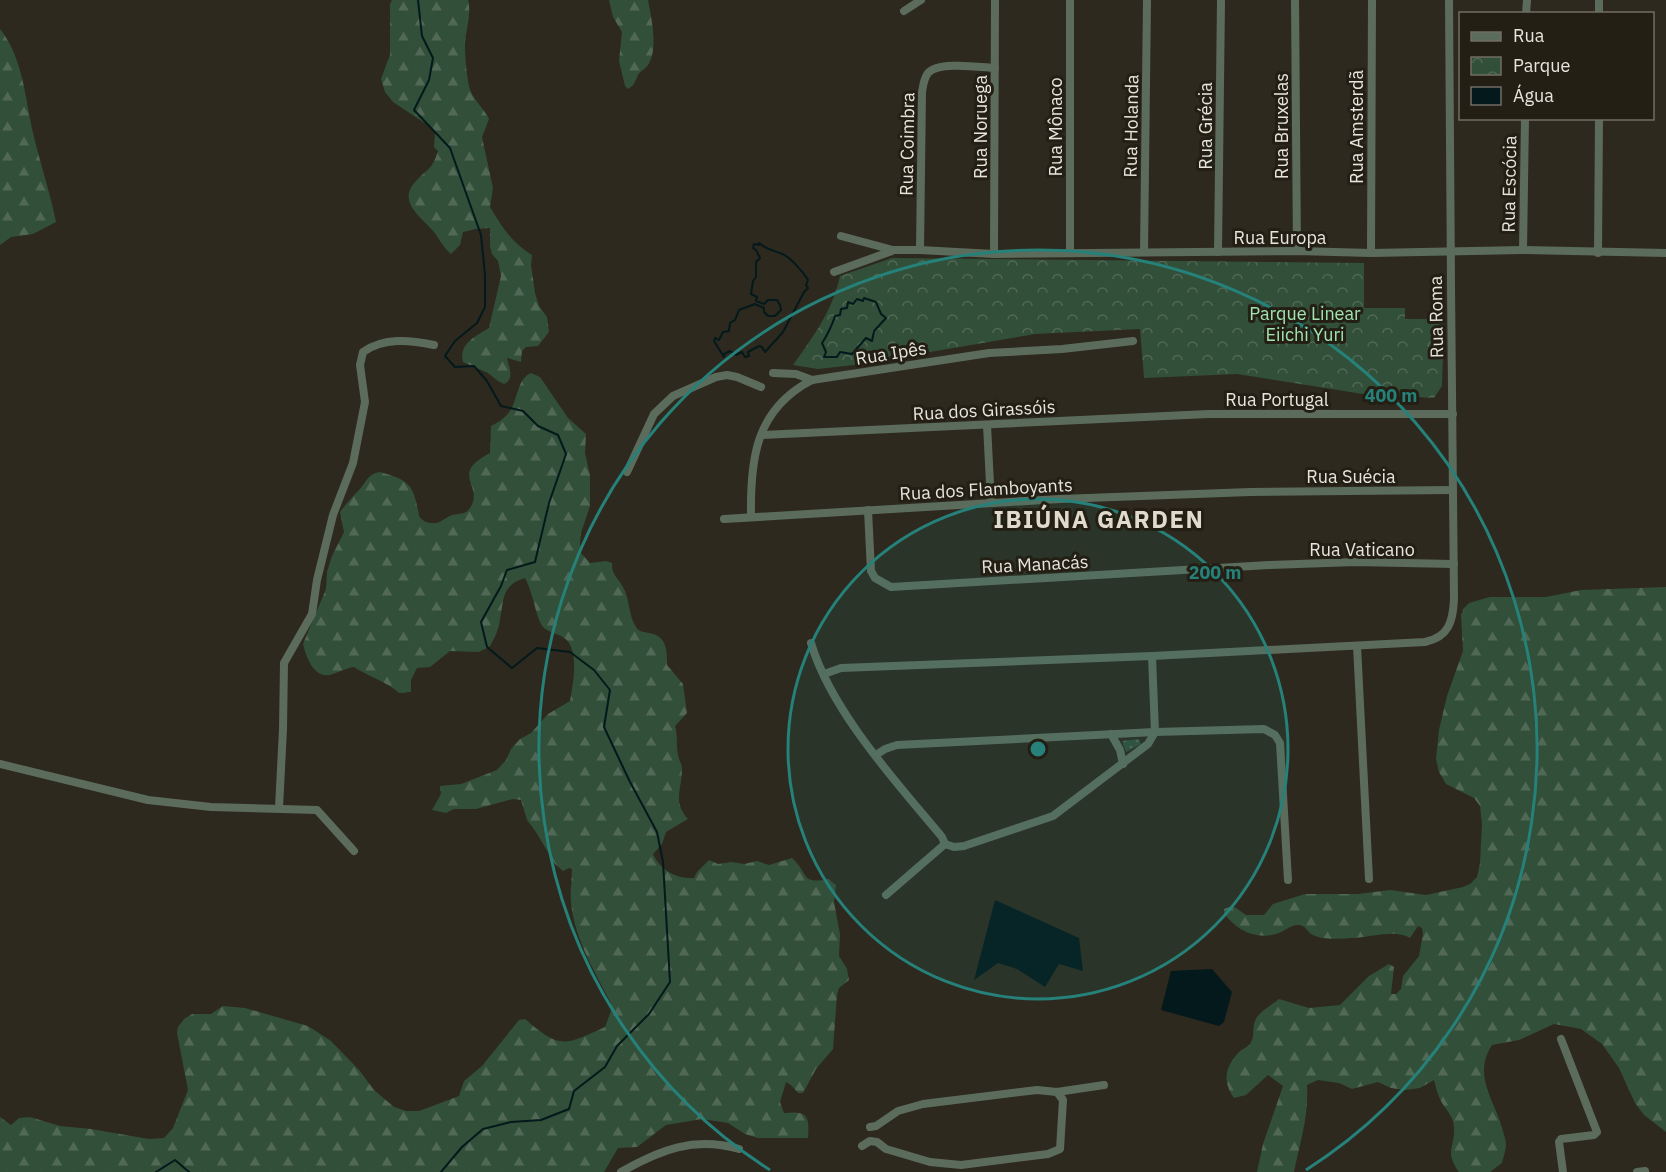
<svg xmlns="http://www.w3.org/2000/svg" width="1666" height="1172" viewBox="0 0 1666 1172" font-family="'IBM Plex Sans',sans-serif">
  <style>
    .grass { fill: url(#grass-dots) }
    .forest { fill: url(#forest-firs) }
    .park { fill: url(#park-crowns) }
    .water { fill: #04191b }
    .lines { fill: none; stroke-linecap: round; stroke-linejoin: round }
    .stream { stroke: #04191b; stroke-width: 2 }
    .street { stroke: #5c6c5c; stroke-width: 8 }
    .ring { fill: none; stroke: #258179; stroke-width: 3 }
    .labels { text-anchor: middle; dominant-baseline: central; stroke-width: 6; stroke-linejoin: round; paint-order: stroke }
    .street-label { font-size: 18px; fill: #e7e4dd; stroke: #241f14 }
    .park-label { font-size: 18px; fill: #a0e4b0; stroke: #241f14 }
    .district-label { font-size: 24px; font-weight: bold; letter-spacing: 1.5px; fill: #dfdacb; stroke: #241f14 }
    .centre { fill: #258179; stroke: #241f14; stroke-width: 3 }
    .ring-label { font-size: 18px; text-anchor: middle; font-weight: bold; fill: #258179; stroke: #241f14; stroke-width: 6; stroke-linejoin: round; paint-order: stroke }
  </style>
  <defs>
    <pattern id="grass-dots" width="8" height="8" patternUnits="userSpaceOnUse" patternTransform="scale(1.5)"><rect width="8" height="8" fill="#324f39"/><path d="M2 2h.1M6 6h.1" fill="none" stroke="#506855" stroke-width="1.8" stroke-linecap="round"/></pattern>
    <pattern id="forest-firs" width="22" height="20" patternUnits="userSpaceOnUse" patternTransform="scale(1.5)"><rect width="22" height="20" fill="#324f39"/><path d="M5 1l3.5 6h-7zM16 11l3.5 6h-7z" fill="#506855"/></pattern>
    <pattern id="park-crowns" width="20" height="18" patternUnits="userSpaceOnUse" patternTransform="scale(1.5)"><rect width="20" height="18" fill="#324f39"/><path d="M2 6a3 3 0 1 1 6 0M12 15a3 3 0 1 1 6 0" fill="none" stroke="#506855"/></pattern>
  </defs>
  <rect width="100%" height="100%" fill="#2d291e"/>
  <!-- grass -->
  <path class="grass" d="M 1139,739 L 1141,744 L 1126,752 L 1122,741 Z"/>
  <!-- forest -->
  <g class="forest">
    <path d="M 392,0 L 468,0 C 472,16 465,30 465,46 C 465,56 467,83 471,92 C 475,101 484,109 489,119 L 482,137 L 493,188 L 490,207 C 501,226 513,244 532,255 L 531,265 L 535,293 L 539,306 L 547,317 L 549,332 L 538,346 L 526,347 L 522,351 L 521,362 L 507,358 C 509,368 515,379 504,384 L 498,381 L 488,373 L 463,362 C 458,344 476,336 489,328 L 501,276 L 498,261 L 492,254 L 490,246 L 490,228 L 476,229 L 463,232 L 460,245 L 451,254 C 443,247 440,240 434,232 C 422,217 396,202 416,181 C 428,168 432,170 438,151 L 434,147 L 435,133 L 426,124 L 393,102 L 385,92 L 381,79 L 390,55 L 390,4 Z"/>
    <path d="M 609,0 L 648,0 C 651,17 659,49 648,65 C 646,69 641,70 638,75 C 635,81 635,85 628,89 L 625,86 L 619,61 L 622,32 L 613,17 Z"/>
    <path d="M 0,29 C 23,58 25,97 33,133 C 40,163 50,192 56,222 L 33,234 L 11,237 L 0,245 Z"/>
    <path d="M 531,373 L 540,377 L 568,418 L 586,434 L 585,453 L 590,475 L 590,506 L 581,533 L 580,543 L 581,553 L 590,563 L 606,561 L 612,563 C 612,576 617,576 623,587 C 630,599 628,615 636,627 C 639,632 644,632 649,633 C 667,636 667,650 667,665 L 683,684 L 687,713 L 675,726 C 678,736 676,745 678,755 C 679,760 682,764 682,769 C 682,790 672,801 688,819 L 666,832 L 662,844 L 653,854 C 660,870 676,879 694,878 L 697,872 L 709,860 L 718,864 L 731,862 L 744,864 L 757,861 L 769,865 L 792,858 C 809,873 800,885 828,879 L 836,885 L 834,902 L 840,934 L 839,956 L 847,969 L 849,980 L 839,988 L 837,995 L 833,1049 L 816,1069 L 803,1093 L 798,1093 L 791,1085 L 786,1082 L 780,1102 L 784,1113 C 806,1111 810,1114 808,1138 L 758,1138 L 745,1134 L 728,1123 L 702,1119 L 666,1125 L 637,1147 L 618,1148 L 604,1172 L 0,1172 L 0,1117 L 11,1125 L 19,1118 L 30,1117 L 60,1126 L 91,1129 L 149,1139 L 164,1138 L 173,1128 L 188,1090 L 177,1033 L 178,1027 L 184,1019 L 192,1014 L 211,1014 L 223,1006 L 245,1008 L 308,1026 L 331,1041 L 359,1070 L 374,1090 L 394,1107 L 406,1111 L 419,1111 L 459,1096 L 464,1081 L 482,1066 L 519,1020 L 525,1019 C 560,1049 564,1046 605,1027 L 611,1011 L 611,1003 C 595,972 574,938 571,902 C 570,892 572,880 572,869 L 569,868 L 563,871 L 555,864 L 536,832 L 527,820 L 521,800 L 513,799 L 476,809 L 454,809 L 446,813 L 432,810 L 441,794 L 440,786 L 461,784 L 497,770 L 506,760 L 511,749 L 520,739 L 531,733 L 548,714 L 570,701 C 573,685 580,648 564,638 C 558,633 549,633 543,627 C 536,618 533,592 525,578 C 502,585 504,598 500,619 C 499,629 495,637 490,646 L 479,652 L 450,651 L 430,667 L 417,668 L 411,680 L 411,692 L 399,693 C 386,681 369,677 354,667 C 345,668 338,673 330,675 C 313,678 306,656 303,644 L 326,589 L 327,572 L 332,556 L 344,532 L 340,512 C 346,504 352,497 359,490 C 367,482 367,474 380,472 C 410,480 414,486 419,516 C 419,517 425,522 426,522 C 427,523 435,523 436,523 C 442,522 447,516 453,515 C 459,513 466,515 470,508 C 485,485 448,475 490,453 L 491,426 C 499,422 505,418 510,411 C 518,399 517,379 531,373 Z"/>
    <path d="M 1666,587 L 1666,1132 L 1644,1115 L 1635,1103 L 1619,1068 L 1602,1044 L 1581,1029 L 1554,1024 L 1519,1040 L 1492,1045 C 1472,1076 1495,1100 1503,1131 C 1504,1135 1506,1140 1506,1145 C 1506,1150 1503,1158 1502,1163 L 1490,1172 L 1459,1172 C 1444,1151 1455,1148 1454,1128 C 1454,1117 1447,1111 1442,1103 C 1438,1096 1436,1088 1434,1080 L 1420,1088 L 1405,1090 L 1391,1088 L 1378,1082 L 1352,1089 L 1339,1083 L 1318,1080 L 1307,1085 C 1309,1116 1300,1142 1294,1172 L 1257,1172 L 1263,1144 L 1283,1086 L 1268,1075 L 1246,1095 L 1234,1098 C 1222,1081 1225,1067 1239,1052 C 1242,1049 1248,1047 1250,1044 C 1255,1037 1252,1028 1255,1021 C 1258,1012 1272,1005 1279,999 L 1309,1008 L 1340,1005 L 1369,976 L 1389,964 L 1394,967 L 1391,994 L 1396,994 L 1401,989 L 1403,976 L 1419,956 L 1423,934 L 1422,928 L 1418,926 L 1410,938 C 1396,929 1372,937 1355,938 C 1344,938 1324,941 1313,935 C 1307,932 1306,925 1298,925 C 1290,925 1284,932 1276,934 C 1255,940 1236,930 1224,913 L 1224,909 L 1233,906 L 1246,915 L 1264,915 L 1273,904 L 1305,894 L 1358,894 L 1390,890 L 1426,895 L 1463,887 L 1470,884 L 1477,877 L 1480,863 L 1482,824 L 1480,806 L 1474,798 L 1446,784 L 1439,772 L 1436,759 L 1439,730 L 1447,696 L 1463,651 L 1461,615 L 1464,608 L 1469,603 L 1490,597 L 1546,597 L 1581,590 Z"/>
  </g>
  <!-- park -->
  <path class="park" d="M 892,258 L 1364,263 L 1364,308 L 1405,308 L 1405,319 L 1444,319 L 1442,386 L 1434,398 L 1363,394 L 1237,374 L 1144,378 L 1140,329 L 1035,334 L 854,365 L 818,369 L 793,365 C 813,337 833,310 840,276 Z"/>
  <!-- water -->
  <g class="water">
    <path d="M 995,900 L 1079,938 L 1083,971 L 1059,964 L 1045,987 L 1017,969 L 998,963 L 974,980 Z"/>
    <path d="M 1212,969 L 1232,992 L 1224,1022 L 1219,1026 L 1161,1010 L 1171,971 Z"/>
  </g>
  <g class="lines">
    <!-- stream -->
    <g class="stream">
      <path d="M 418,0 L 422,36 L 433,58 L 429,80 L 414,110 L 450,148 L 481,235 L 485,275 L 485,307 L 477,323 L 455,341 L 445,356 L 455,367 L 474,366 L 487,381 L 501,406 L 523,411 L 538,426 L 558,435 L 566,454 L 549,503 L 535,562 L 507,570 L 501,586 L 481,622 L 487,647 L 512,668 L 537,648 L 570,652 L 594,670 L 610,690 L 604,727 L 630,782 L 657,832 L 663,862 L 670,982 L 649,1014 L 617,1046 L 605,1067 L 574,1091 L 569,1109 L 541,1120 L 511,1122 L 483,1129 L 462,1147 L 441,1172"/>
      <path d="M 759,243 C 766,249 771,250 780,253 C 790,256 803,272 808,280 L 806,285 L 808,288 L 804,292 L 783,332 L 765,352 L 762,347 L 759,346 L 748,352 L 749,356 L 745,357 L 742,352 L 736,355 L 730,351 L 724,354 L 724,357 L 714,341 L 715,338 L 719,340 L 723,332 L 729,331 L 730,323 L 735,320 L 739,310 L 755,304 L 764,308 L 764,312 L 768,316 L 775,316 L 781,310 L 780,305 L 777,300 L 768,300 L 764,304 L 756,301 L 757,297 L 751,294 L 753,281 L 756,277 L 756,262 L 760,258 L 756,250 L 753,248 L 754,244 L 759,245 Z"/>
      <path d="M 864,298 L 876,302 L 881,314 L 886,318 L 874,331 L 872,341 L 866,338 L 852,354 L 840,352 L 837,357 L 824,357 L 826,352 L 822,343 C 827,336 833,323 835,316 L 840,315 L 841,309 L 847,308 L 848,302 L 853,304 L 857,299 L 863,301 Z"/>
      <path d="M 156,1172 L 175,1160 L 189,1172"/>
    </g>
    <!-- street -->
    <g class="street">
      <path d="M 1295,0 L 1297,251"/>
      <path d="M 904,11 L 921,0"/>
      <path d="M 1526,14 L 1527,0"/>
      <path d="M 1599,14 L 1599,0"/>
      <path d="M 841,236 L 893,250 L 920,250 L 994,254 L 1297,251 L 1371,253 L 1523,250 L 1666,253"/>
      <path d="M 920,250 L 922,92 C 923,85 924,78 928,73 C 938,61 979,67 995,68"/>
      <path d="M 1523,250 L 1525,118"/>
      <path d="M 1144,252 L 1147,0"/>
      <path d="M 1218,252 L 1221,0"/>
      <path d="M 1070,253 L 1070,0"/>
      <path d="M 1371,253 L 1372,0"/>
      <path d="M 1598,253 L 1599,118"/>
      <path d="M 994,254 L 995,0"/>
      <path d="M 834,272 L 892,251"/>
      <path d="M 773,373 L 796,374 L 812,380"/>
      <path d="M 987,425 L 991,503"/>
      <path d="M 762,435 L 1208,414 L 1453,414"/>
      <path d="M 627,472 L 654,414 L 673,396 L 716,377 L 727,375 L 737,377 L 761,387"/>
      <path d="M 868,510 L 871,571 L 875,578 L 891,587 L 1269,565 L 1355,562 L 1454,564"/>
      <path d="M 751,516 C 750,458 756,409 812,380 L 989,353 L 1062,349 L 1133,341"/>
      <path d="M 724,519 L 1060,499 L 1250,492 L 1453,490"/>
      <path d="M 811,643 C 831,711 897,783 942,837 L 945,844"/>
      <path d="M 1357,646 L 1369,879"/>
      <path d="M 824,674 L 841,668 L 1152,656 L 1425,642 C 1449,637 1453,621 1454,599 C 1453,399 1449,200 1449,0"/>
      <path d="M 1111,734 L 1120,750 L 1123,764"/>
      <path d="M 876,755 L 885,749 L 897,745 L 1155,732 L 1264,729 L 1275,735 L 1280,743 L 1288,880"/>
      <path d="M 0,764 L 148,800 L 211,807 L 317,810 L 354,851"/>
      <path d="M 279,808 L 283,729 L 284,663 L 312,614 L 317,580 L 333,515 L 353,463 L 365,402 L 360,365 L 363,352 C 384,337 410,340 434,345"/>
      <path d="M 945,844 L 954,847 L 964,846 L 1053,816 L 1148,744 L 1155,732 L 1152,656"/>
      <path d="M 886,895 L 945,844"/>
      <path d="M 1561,1039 L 1597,1132 L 1594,1135 L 1561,1139 L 1559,1142 L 1563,1172"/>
      <path d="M 870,1127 L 876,1126 L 898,1111 L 923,1104 L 1037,1090 L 1057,1092 L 1104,1085"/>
      <path d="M 862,1146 L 870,1141 L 877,1142 L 886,1149 L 930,1162 L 961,1165 L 1048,1154 L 1060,1149 L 1063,1100 L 1057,1092"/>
      <path d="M 621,1172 C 660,1150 694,1136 739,1149"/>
      <path d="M 1637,1172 L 1645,1171"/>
    </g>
  </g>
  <!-- distance rings -->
  <circle cx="1038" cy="749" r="250" fill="#258179" fill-opacity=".12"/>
  <g class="ring">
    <circle cx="1038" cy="749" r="250"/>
    <path d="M770 1170A499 499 0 1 1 1306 1170"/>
  </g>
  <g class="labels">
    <!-- street labels -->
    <g class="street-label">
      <text transform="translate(1131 126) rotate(-89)">Rua Holanda</text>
      <text transform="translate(1205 126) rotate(-90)">Rua Grécia</text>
      <text transform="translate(1281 126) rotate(-90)">Rua Bruxelas</text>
      <text transform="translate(980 127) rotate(-90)">Rua Noruega</text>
      <text transform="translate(1055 127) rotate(-90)">Rua Mônaco</text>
      <text transform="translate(1356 127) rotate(-90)">Rua Amsterdã</text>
      <text transform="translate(907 144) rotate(-89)">Rua Coimbra</text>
      <text transform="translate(1509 184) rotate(-89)">Rua Escócia</text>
      <text x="1280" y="237">Rua Europa</text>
      <text transform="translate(1436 317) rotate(-91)">Rua Roma</text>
      <text transform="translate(891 353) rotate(-9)">Rua Ipês</text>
      <text x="1277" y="399">Rua Portugal</text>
      <text transform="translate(984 410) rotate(-3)">Rua dos Girassóis</text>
      <text x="1351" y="476">Rua Suécia</text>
      <text transform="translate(986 489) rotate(-3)">Rua dos Flamboyants</text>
      <text x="1362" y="549">Rua Vaticano</text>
      <text transform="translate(1035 564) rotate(-3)">Rua Manacás</text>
    </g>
    <!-- park labels -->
    <g class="park-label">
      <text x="1305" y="313">Parque Linear<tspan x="1305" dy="21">Eiichi Yuri</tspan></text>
    </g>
    <!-- district labels -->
    <g class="district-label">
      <text x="1099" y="519">IBIÚNA GARDEN</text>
    </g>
  </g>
  <circle cx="1038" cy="749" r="9" class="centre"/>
  <g class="ring-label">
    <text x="1391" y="402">400 m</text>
    <text x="1215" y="579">200 m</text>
  </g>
  <!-- legend -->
  <rect x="1459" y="12" width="195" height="108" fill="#241f14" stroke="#726e64" stroke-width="1.5"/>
  <rect x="1471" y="32" width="30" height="9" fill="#5c6c5c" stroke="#726e64" stroke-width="1.5"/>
  <text x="1513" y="42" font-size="18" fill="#e7e4dd">Rua</text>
  <rect x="1471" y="57" width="30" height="18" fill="url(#park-crowns)" stroke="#726e64" stroke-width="1.5"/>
  <text x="1513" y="72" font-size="18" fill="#e7e4dd">Parque</text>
  <rect x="1471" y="87" width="30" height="18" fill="#04191b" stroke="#726e64" stroke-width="1.5"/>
  <text x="1513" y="102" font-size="18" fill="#e7e4dd">Água</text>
</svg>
